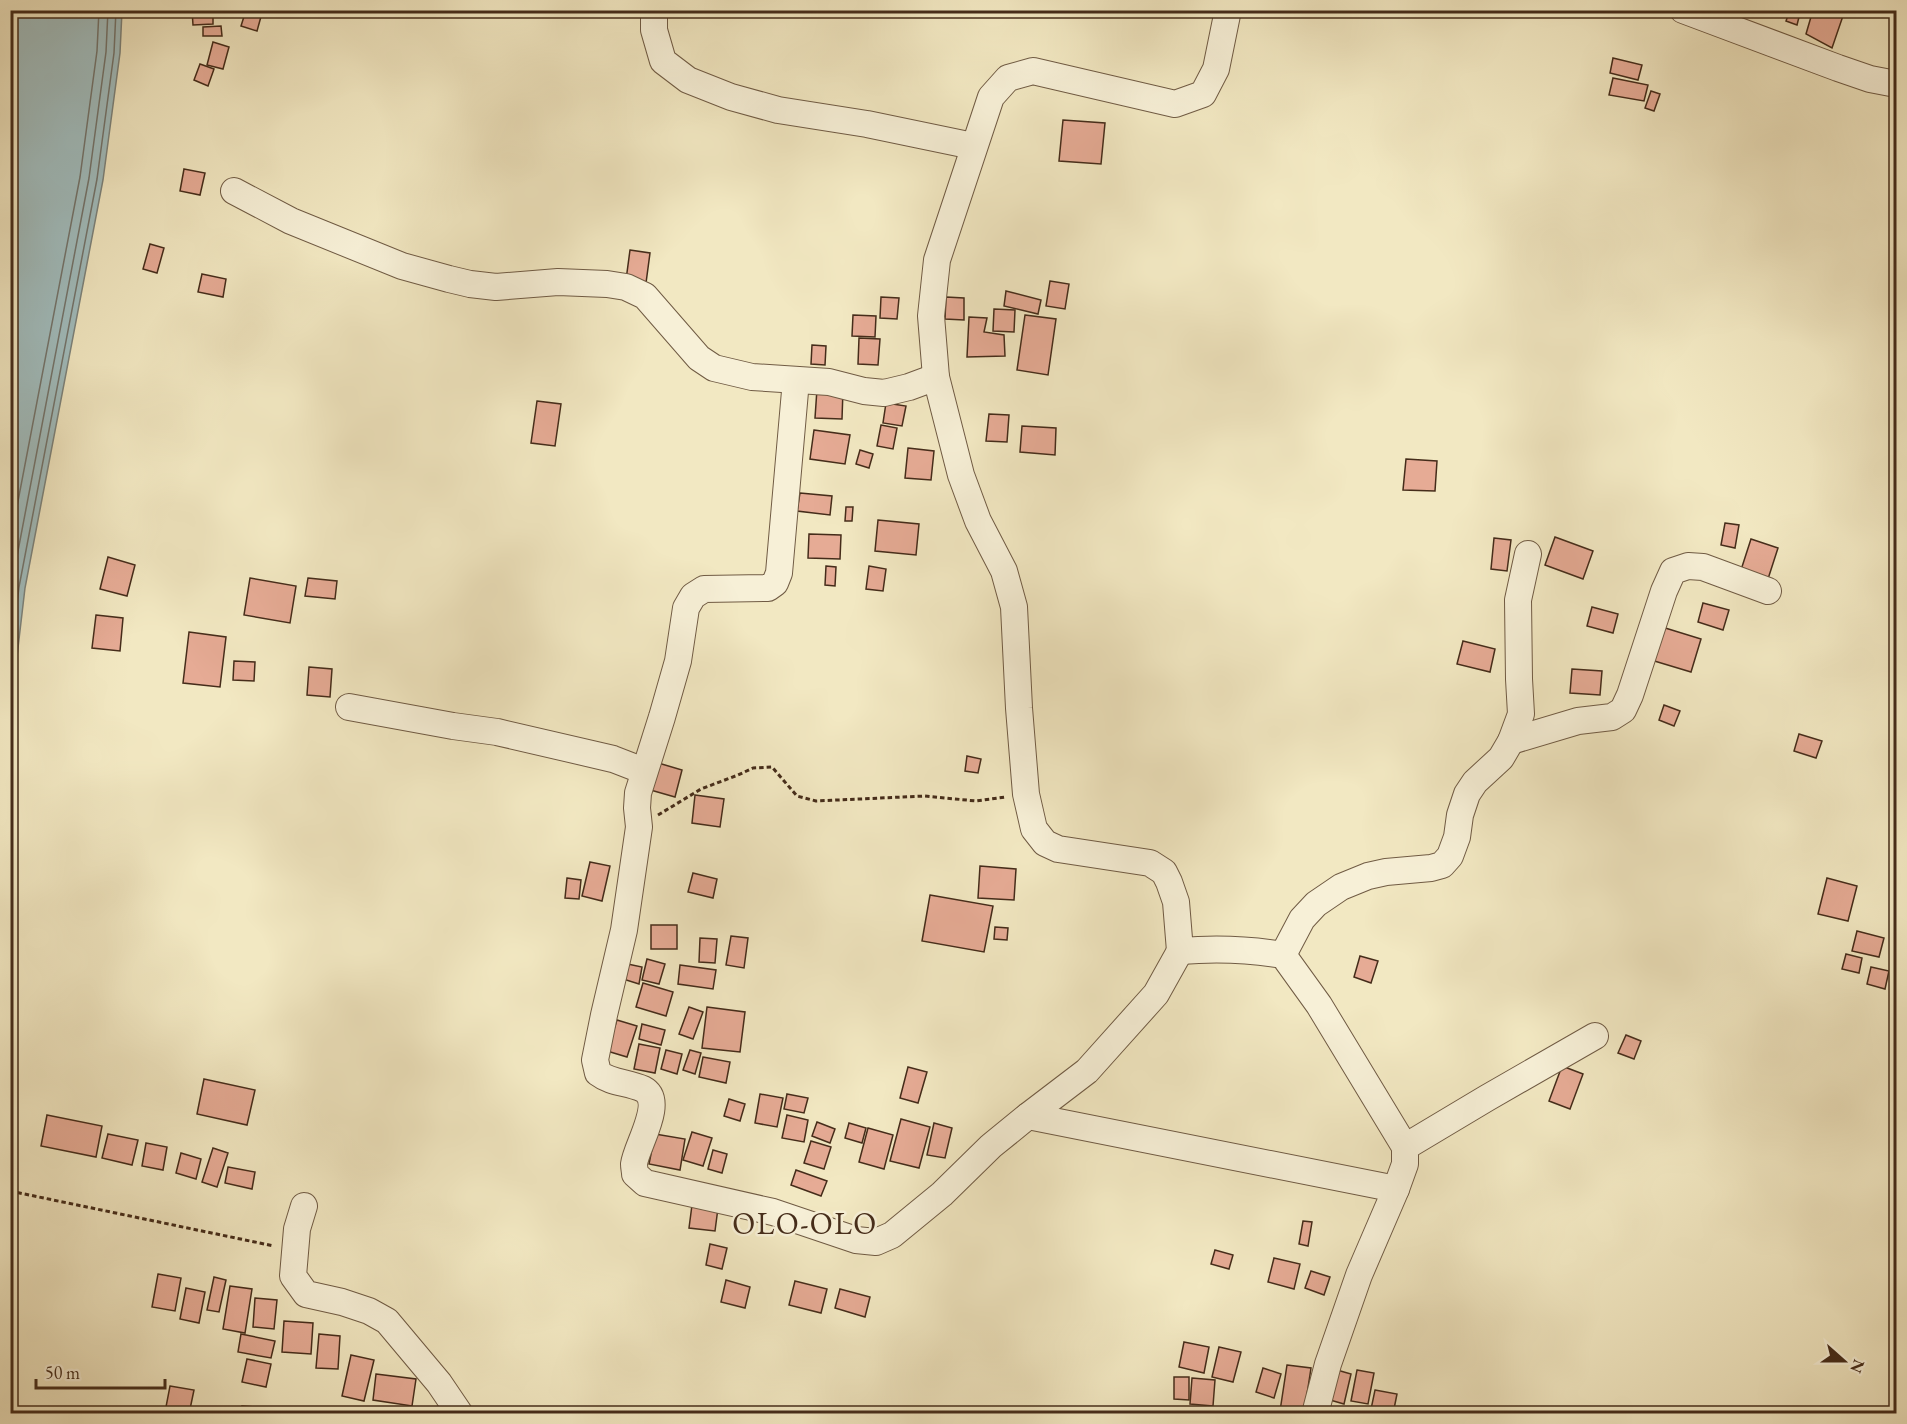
<svg xmlns="http://www.w3.org/2000/svg" width="1907" height="1424" viewBox="0 0 1907 1424" font-family="'EB Garamond',serif">
  <style>
    .water { fill: #a1bdbe; stroke: #7c837c; stroke-width: 1.5 }
    .lines { fill: none; stroke-linecap: round; stroke-linejoin: round }
    .shore { stroke: #73746c; stroke-width: 1.5 }
    .building { fill: #e6ab95; stroke: #452c1a; stroke-width: 1.5 }
    .minor-casing { stroke: #705b44; stroke-width: 28 }
    .path { stroke: #452c1a; stroke-width: 3; stroke-dasharray: 4.5 3; stroke-linecap: butt }
    .minor { stroke: #f7f0d7; stroke-width: 26 }
    .labels { text-anchor: middle; dominant-baseline: central; stroke-width: 5; stroke-linejoin: round; paint-order: stroke }
    .quarter-label { font-size: 30px; letter-spacing: 1.5px; fill: #452c1a; stroke: #f7f0d7 }
  </style>
  <rect width="100%" height="100%" fill="#f2e8c2"/>
  <filter id="stains"><feTurbulence type="fractalNoise" baseFrequency=".00333" numOctaves="4"/><feColorMatrix values="0 0 0 0 .2 0 0 0 0 .09 0 0 0 0 .02 0 0 0 .5 -.17"/></filter>
  <radialGradient id="worn" r=".72"><stop offset=".6" stop-color="#630" stop-opacity="0"/><stop offset="1" stop-color="#630" stop-opacity=".3"/></radialGradient>
  <!-- water -->
  <path class="water" d="M 11,10 L 122,11 L 120,53 L 103,180 L 25,588 L 12,699 L 11,754 Z"/>
  <g class="lines">
    <!-- shore -->
    <g class="shore">
      <path d="M 10,543 L 80,177 L 97,51 L 99,10"/>
      <path d="M 10,593 L 89,178 L 106,52 L 108,10"/>
      <path d="M 10,662 L 19,587 L 97,179 L 114,53 L 116,10"/>
    </g>
  </g>
  <!-- building -->
  <g class="building">
    <path d="M 192,10 L 213,10 L 213,24 L 193,25 Z"/>
    <path d="M 246,10 L 262,13 L 257,31 L 241,26 Z"/>
    <path d="M 1790,10 L 1800,13 L 1797,25 L 1786,21 Z"/>
    <path d="M 1813,10 L 1845,10 L 1832,48 L 1806,34 Z"/>
    <path d="M 221,26 L 222,36 L 203,36 L 203,27 Z"/>
    <path d="M 213,42 L 229,47 L 223,69 L 207,65 Z"/>
    <path d="M 1613,58 L 1642,65 L 1638,80 L 1610,73 Z"/>
    <path d="M 200,64 L 214,69 L 208,86 L 194,80 Z"/>
    <path d="M 1613,78 L 1648,85 L 1644,101 L 1609,95 Z"/>
    <path d="M 1651,91 L 1660,94 L 1654,111 L 1645,108 Z"/>
    <path d="M 1063,120 L 1105,123 L 1101,164 L 1059,161 Z"/>
    <path d="M 184,169 L 205,173 L 200,195 L 180,191 Z"/>
    <path d="M 150,244 L 164,248 L 157,273 L 143,269 Z"/>
    <path d="M 630,250 L 650,253 L 646,283 L 626,280 Z"/>
    <path d="M 202,274 L 226,279 L 223,297 L 198,292 Z"/>
    <path d="M 1050,281 L 1069,284 L 1065,309 L 1046,306 Z"/>
    <path d="M 1006,291 L 1041,300 L 1038,314 L 1004,306 Z"/>
    <path d="M 881,297 L 899,298 L 897,319 L 880,318 Z"/>
    <path d="M 946,297 L 964,298 L 964,320 L 945,319 Z"/>
    <path d="M 994,309 L 1015,310 L 1014,332 L 993,331 Z"/>
    <path d="M 853,315 L 876,316 L 875,337 L 852,336 Z"/>
    <path d="M 1025,315 L 1056,319 L 1048,375 L 1017,370 Z"/>
    <path d="M 969,317 L 987,318 L 984,332 L 1004,335 L 1005,356 L 967,357 Z"/>
    <path d="M 859,338 L 880,339 L 878,365 L 858,364 Z"/>
    <path d="M 812,345 L 826,346 L 825,365 L 811,364 Z"/>
    <path d="M 817,389 L 843,390 L 842,419 L 815,418 Z"/>
    <path d="M 537,401 L 561,404 L 555,446 L 531,443 Z"/>
    <path d="M 886,403 L 906,406 L 902,426 L 883,423 Z"/>
    <path d="M 989,414 L 1009,415 L 1007,442 L 986,441 Z"/>
    <path d="M 881,425 L 897,428 L 893,449 L 877,446 Z"/>
    <path d="M 1022,426 L 1056,428 L 1055,455 L 1020,452 Z"/>
    <path d="M 814,430 L 850,435 L 845,464 L 810,459 Z"/>
    <path d="M 908,448 L 934,451 L 931,480 L 905,478 Z"/>
    <path d="M 860,450 L 873,454 L 869,468 L 856,464 Z"/>
    <path d="M 1406,459 L 1437,461 L 1435,491 L 1403,490 Z"/>
    <path d="M 800,493 L 832,496 L 830,515 L 797,511 Z"/>
    <path d="M 846,507 L 853,507 L 852,521 L 845,521 Z"/>
    <path d="M 878,520 L 919,524 L 916,555 L 875,551 Z"/>
    <path d="M 1725,523 L 1739,525 L 1735,548 L 1721,545 Z"/>
    <path d="M 809,534 L 841,535 L 840,559 L 808,558 Z"/>
    <path d="M 1555,537 L 1593,551 L 1583,579 L 1545,565 Z"/>
    <path d="M 1494,538 L 1511,540 L 1507,571 L 1491,569 Z"/>
    <path d="M 1751,539 L 1778,548 L 1767,582 L 1740,573 Z"/>
    <path d="M 108,557 L 135,565 L 127,596 L 100,589 Z"/>
    <path d="M 826,566 L 836,567 L 835,586 L 825,585 Z"/>
    <path d="M 869,566 L 886,569 L 883,591 L 866,589 Z"/>
    <path d="M 250,578 L 296,586 L 290,623 L 244,615 Z"/>
    <path d="M 308,578 L 337,581 L 335,599 L 305,596 Z"/>
    <path d="M 1703,603 L 1729,610 L 1723,630 L 1698,622 Z"/>
    <path d="M 1592,607 L 1618,614 L 1613,633 L 1587,626 Z"/>
    <path d="M 96,615 L 123,618 L 120,651 L 92,648 Z"/>
    <path d="M 1662,627 L 1701,639 L 1691,672 L 1651,660 Z"/>
    <path d="M 189,632 L 226,637 L 220,687 L 183,683 Z"/>
    <path d="M 1463,641 L 1495,649 L 1490,672 L 1457,664 Z"/>
    <path d="M 234,661 L 255,662 L 254,681 L 233,680 Z"/>
    <path d="M 309,667 L 332,669 L 330,697 L 307,695 Z"/>
    <path d="M 1572,669 L 1602,671 L 1600,695 L 1570,693 Z"/>
    <path d="M 1664,705 L 1680,711 L 1674,726 L 1659,720 Z"/>
    <path d="M 1799,734 L 1822,741 L 1816,758 L 1794,751 Z"/>
    <path d="M 967,756 L 981,759 L 978,773 L 965,771 Z"/>
    <path d="M 655,762 L 682,770 L 675,797 L 647,789 Z"/>
    <path d="M 695,795 L 724,799 L 720,827 L 692,823 Z"/>
    <path d="M 590,862 L 610,866 L 602,901 L 582,896 Z"/>
    <path d="M 980,866 L 1016,869 L 1014,900 L 978,898 Z"/>
    <path d="M 693,873 L 717,879 L 713,898 L 688,892 Z"/>
    <path d="M 567,878 L 581,880 L 579,899 L 565,898 Z"/>
    <path d="M 1827,878 L 1857,886 L 1848,921 L 1818,914 Z"/>
    <path d="M 930,895 L 993,906 L 984,952 L 922,941 Z"/>
    <rect x="651" y="925" width="26" height="24"/>
    <path d="M 995,927 L 1008,928 L 1007,940 L 994,939 Z"/>
    <path d="M 1857,931 L 1884,938 L 1879,957 L 1852,951 Z"/>
    <path d="M 731,936 L 748,938 L 744,968 L 726,965 Z"/>
    <path d="M 700,938 L 717,939 L 715,963 L 699,962 Z"/>
    <path d="M 1846,954 L 1862,958 L 1859,973 L 1842,969 Z"/>
    <path d="M 1360,956 L 1378,961 L 1371,983 L 1354,977 Z"/>
    <path d="M 647,959 L 665,964 L 659,984 L 642,980 Z"/>
    <path d="M 623,963 L 642,967 L 639,984 L 623,979 Z"/>
    <path d="M 680,965 L 716,970 L 713,989 L 678,984 Z"/>
    <path d="M 1871,967 L 1889,971 L 1885,989 L 1867,984 Z"/>
    <path d="M 643,983 L 673,992 L 666,1016 L 636,1007 Z"/>
    <path d="M 689,1007 L 703,1012 L 693,1039 L 679,1034 Z"/>
    <path d="M 707,1007 L 745,1012 L 740,1052 L 702,1048 Z"/>
    <path d="M 617,1020 L 637,1026 L 627,1057 L 607,1051 Z"/>
    <path d="M 642,1024 L 665,1030 L 661,1045 L 639,1039 Z"/>
    <path d="M 1626,1035 L 1641,1041 L 1634,1059 L 1618,1053 Z"/>
    <path d="M 639,1044 L 660,1048 L 655,1073 L 634,1069 Z"/>
    <path d="M 666,1050 L 682,1054 L 677,1074 L 661,1069 Z"/>
    <path d="M 690,1050 L 701,1053 L 695,1074 L 683,1070 Z"/>
    <path d="M 703,1057 L 730,1062 L 726,1083 L 699,1077 Z"/>
    <path d="M 1562,1066 L 1583,1074 L 1570,1109 L 1549,1101 Z"/>
    <path d="M 908,1067 L 927,1072 L 918,1103 L 900,1098 Z"/>
    <path d="M 204,1079 L 255,1090 L 247,1125 L 197,1114 Z"/>
    <path d="M 760,1094 L 783,1098 L 777,1127 L 755,1123 Z"/>
    <path d="M 787,1094 L 808,1098 L 804,1113 L 784,1109 Z"/>
    <path d="M 729,1099 L 745,1104 L 740,1121 L 724,1116 Z"/>
    <path d="M 47,1115 L 102,1126 L 96,1157 L 41,1146 Z"/>
    <path d="M 787,1115 L 808,1120 L 804,1142 L 782,1138 Z"/>
    <path d="M 901,1119 L 930,1127 L 919,1168 L 890,1161 Z"/>
    <path d="M 817,1122 L 835,1129 L 830,1143 L 812,1136 Z"/>
    <path d="M 849,1123 L 866,1128 L 862,1143 L 845,1138 Z"/>
    <path d="M 934,1123 L 952,1128 L 945,1158 L 927,1155 Z"/>
    <path d="M 868,1128 L 893,1135 L 884,1169 L 859,1162 Z"/>
    <path d="M 692,1132 L 712,1138 L 703,1166 L 683,1160 Z"/>
    <path d="M 108,1134 L 138,1140 L 132,1165 L 102,1158 Z"/>
    <path d="M 655,1134 L 685,1139 L 680,1170 L 649,1164 Z"/>
    <path d="M 811,1141 L 831,1147 L 824,1169 L 804,1163 Z"/>
    <path d="M 146,1143 L 167,1147 L 163,1170 L 142,1166 Z"/>
    <path d="M 213,1148 L 228,1153 L 217,1187 L 202,1182 Z"/>
    <path d="M 713,1150 L 727,1154 L 722,1173 L 708,1169 Z"/>
    <path d="M 181,1153 L 201,1159 L 196,1179 L 176,1173 Z"/>
    <path d="M 228,1167 L 255,1172 L 252,1189 L 225,1183 Z"/>
    <path d="M 796,1170 L 827,1181 L 821,1196 L 791,1185 Z"/>
    <path d="M 692,1205 L 718,1208 L 715,1231 L 689,1228 Z"/>
    <path d="M 1303,1221 L 1312,1222 L 1308,1246 L 1299,1244 Z"/>
    <path d="M 710,1244 L 727,1248 L 722,1269 L 706,1265 Z"/>
    <path d="M 1215,1250 L 1233,1255 L 1229,1269 L 1211,1264 Z"/>
    <path d="M 1274,1258 L 1300,1264 L 1294,1289 L 1268,1282 Z"/>
    <path d="M 1311,1271 L 1330,1277 L 1324,1295 L 1305,1288 Z"/>
    <path d="M 158,1274 L 181,1278 L 175,1311 L 152,1307 Z"/>
    <path d="M 214,1277 L 226,1280 L 219,1312 L 207,1310 Z"/>
    <path d="M 726,1280 L 750,1287 L 745,1308 L 721,1302 Z"/>
    <path d="M 795,1281 L 827,1289 L 821,1313 L 789,1305 Z"/>
    <path d="M 230,1286 L 252,1289 L 245,1333 L 223,1329 Z"/>
    <path d="M 186,1288 L 205,1292 L 199,1323 L 180,1319 Z"/>
    <path d="M 840,1289 L 870,1297 L 865,1317 L 835,1308 Z"/>
    <path d="M 255,1298 L 277,1300 L 274,1329 L 253,1327 Z"/>
    <path d="M 284,1321 L 313,1323 L 311,1354 L 282,1352 Z"/>
    <path d="M 241,1334 L 275,1341 L 271,1358 L 238,1352 Z"/>
    <path d="M 319,1334 L 340,1336 L 338,1369 L 316,1368 Z"/>
    <path d="M 1184,1342 L 1209,1347 L 1204,1373 L 1179,1367 Z"/>
    <path d="M 1219,1347 L 1241,1352 L 1233,1382 L 1212,1377 Z"/>
    <path d="M 351,1355 L 374,1360 L 364,1401 L 342,1396 Z"/>
    <path d="M 247,1359 L 271,1364 L 266,1387 L 242,1382 Z"/>
    <path d="M 1287,1365 L 1311,1368 L 1304,1414 L 1280,1411 Z"/>
    <path d="M 1263,1368 L 1281,1374 L 1274,1398 L 1256,1392 Z"/>
    <path d="M 1337,1370 L 1351,1374 L 1344,1404 L 1330,1400 Z"/>
    <path d="M 1357,1370 L 1374,1373 L 1368,1404 L 1351,1401 Z"/>
    <path d="M 376,1374 L 416,1379 L 412,1406 L 373,1400 Z"/>
    <path d="M 1174,1377 L 1189,1377 L 1189,1400 L 1174,1399 Z"/>
    <path d="M 1192,1378 L 1215,1380 L 1213,1406 L 1190,1404 Z"/>
    <path d="M 170,1386 L 194,1390 L 189,1414 L 165,1412 Z"/>
    <path d="M 1375,1390 L 1397,1394 L 1393,1414 L 1370,1414 Z"/>
    <path d="M 242,1406 L 273,1408 L 273,1414 L 242,1414 Z"/>
  </g>
  <g class="lines">
    <defs>
      <g id="minor">
        <path d="M 654,10 L 654,30 L 663,61 L 688,80 L 731,97 L 778,110 L 867,124 L 973,146"/>
        <path d="M 1228,10 L 1216,69 L 1203,94 L 1175,104 L 1033,71 L 1008,78 L 991,97 L 937,260 L 931,316 L 936,377 L 961,475 L 978,521 L 1004,571 L 1014,607 L 1019,708 L 1026,794 L 1034,829 L 1045,843 L 1058,849 L 1150,863 L 1164,872 L 1169,882 L 1176,902 L 1180,951 C 1215,948 1248,949 1283,955 L 1319,1005 L 1405,1147 L 1405,1164 L 1396,1189 L 1359,1275 L 1328,1364 L 1315,1414"/>
        <path d="M 1683,10 L 1838,68 L 1870,79 L 1896,84"/>
        <path d="M 234,191 L 291,221 L 402,266 L 449,279 L 470,284 L 496,287 L 558,282 L 607,284 L 626,287 L 645,296 L 699,358 L 714,368 L 752,377 L 829,382 L 864,391 L 884,393 L 909,387 L 936,377"/>
        <path d="M 796,380 L 779,573 L 775,583 L 768,588 L 704,589 L 693,596 L 686,608 L 678,661 L 662,717 L 638,793 L 637,808 L 639,827 L 624,930 L 604,1015 L 595,1060 L 598,1073 C 611,1083 628,1082 643,1089 C 666,1101 636,1146 634,1164 C 634,1168 635,1171 635,1174 L 645,1183 L 773,1212 L 856,1240 L 876,1242 L 892,1235 L 942,1194 L 991,1146 L 1028,1116 L 1087,1071 L 1156,994 L 1180,951"/>
        <path d="M 349,707 L 453,726 L 497,732 L 613,759 L 644,771"/>
        <path d="M 1511,741 L 1578,721 L 1612,717 L 1623,710 L 1630,695 L 1664,591 L 1673,571 L 1688,566 L 1703,567 L 1768,591"/>
        <path d="M 1283,955 L 1302,919 L 1316,904 L 1341,887 L 1368,876 L 1386,872 L 1431,868 L 1442,865 L 1450,856 L 1457,837 L 1460,815 L 1467,794 L 1475,782 L 1501,758 L 1511,741 L 1521,714 L 1519,679 L 1518,600 L 1528,554"/>
        <path d="M 1028,1116 L 1396,1189"/>
        <path d="M 1405,1147 L 1487,1098 L 1595,1036"/>
        <path d="M 304,1206 L 297,1229 L 293,1276 L 306,1294 L 342,1302 L 369,1311 L 387,1321 L 439,1383 L 460,1414"/>
      </g>
    </defs>
    <!-- minor casing -->
    <use href="#minor" class="minor-casing"/>
    <!-- path -->
    <g class="path">
      <path d="M 658,815 L 701,789 L 738,775 L 753,768 L 772,767 L 797,796 L 816,801 L 925,796 L 976,801 L 1006,797"/>
      <path d="M 10,1191 L 274,1246"/>
    </g>
    <!-- minor -->
    <use href="#minor" class="minor"/>
  </g>
  <g class="labels">
    <!-- quarter labels -->
    <g class="quarter-label">
      <text x="805" y="1223">OLO-OLO</text>
    </g>
  </g>
  <!-- margin -->
  <rect width="1907" height="1424" fill="none" stroke="#f2e8c2" stroke-width="36"/>
  <rect x="12" y="12" width="1883" height="1400" fill="none" stroke="#452c1a" stroke-width="3"/>
  <rect x="18" y="18" width="1871" height="1388" fill="none" stroke="#452c1a" stroke-width="1.5"/>
  <!-- north arrow -->
  <g transform="translate(1844 1361) rotate(111)" stroke="#f7f0d7" stroke-width="4.5" paint-order="stroke">
  <path d="M0-4.5L10 22L0 15L-10 22Z" fill="#452c1a"/>
  <text y="-9" font-size="16" font-weight="bold" text-anchor="middle" fill="#452c1a">N</text>
  </g>
  <!-- scale -->
  <path d="M36 1379v9h129v-9" fill="none" stroke="#452c1a" stroke-width="3"/>
  <text x="45" y="1379" font-size="18" fill="#452c1a" stroke="#f7f0d7" stroke-width="4.5" paint-order="stroke">50 m</text>
  <rect width="100%" height="100%" filter="url(#stains)"/>
  <rect width="100%" height="100%" fill="url(#worn)"/>
</svg>
